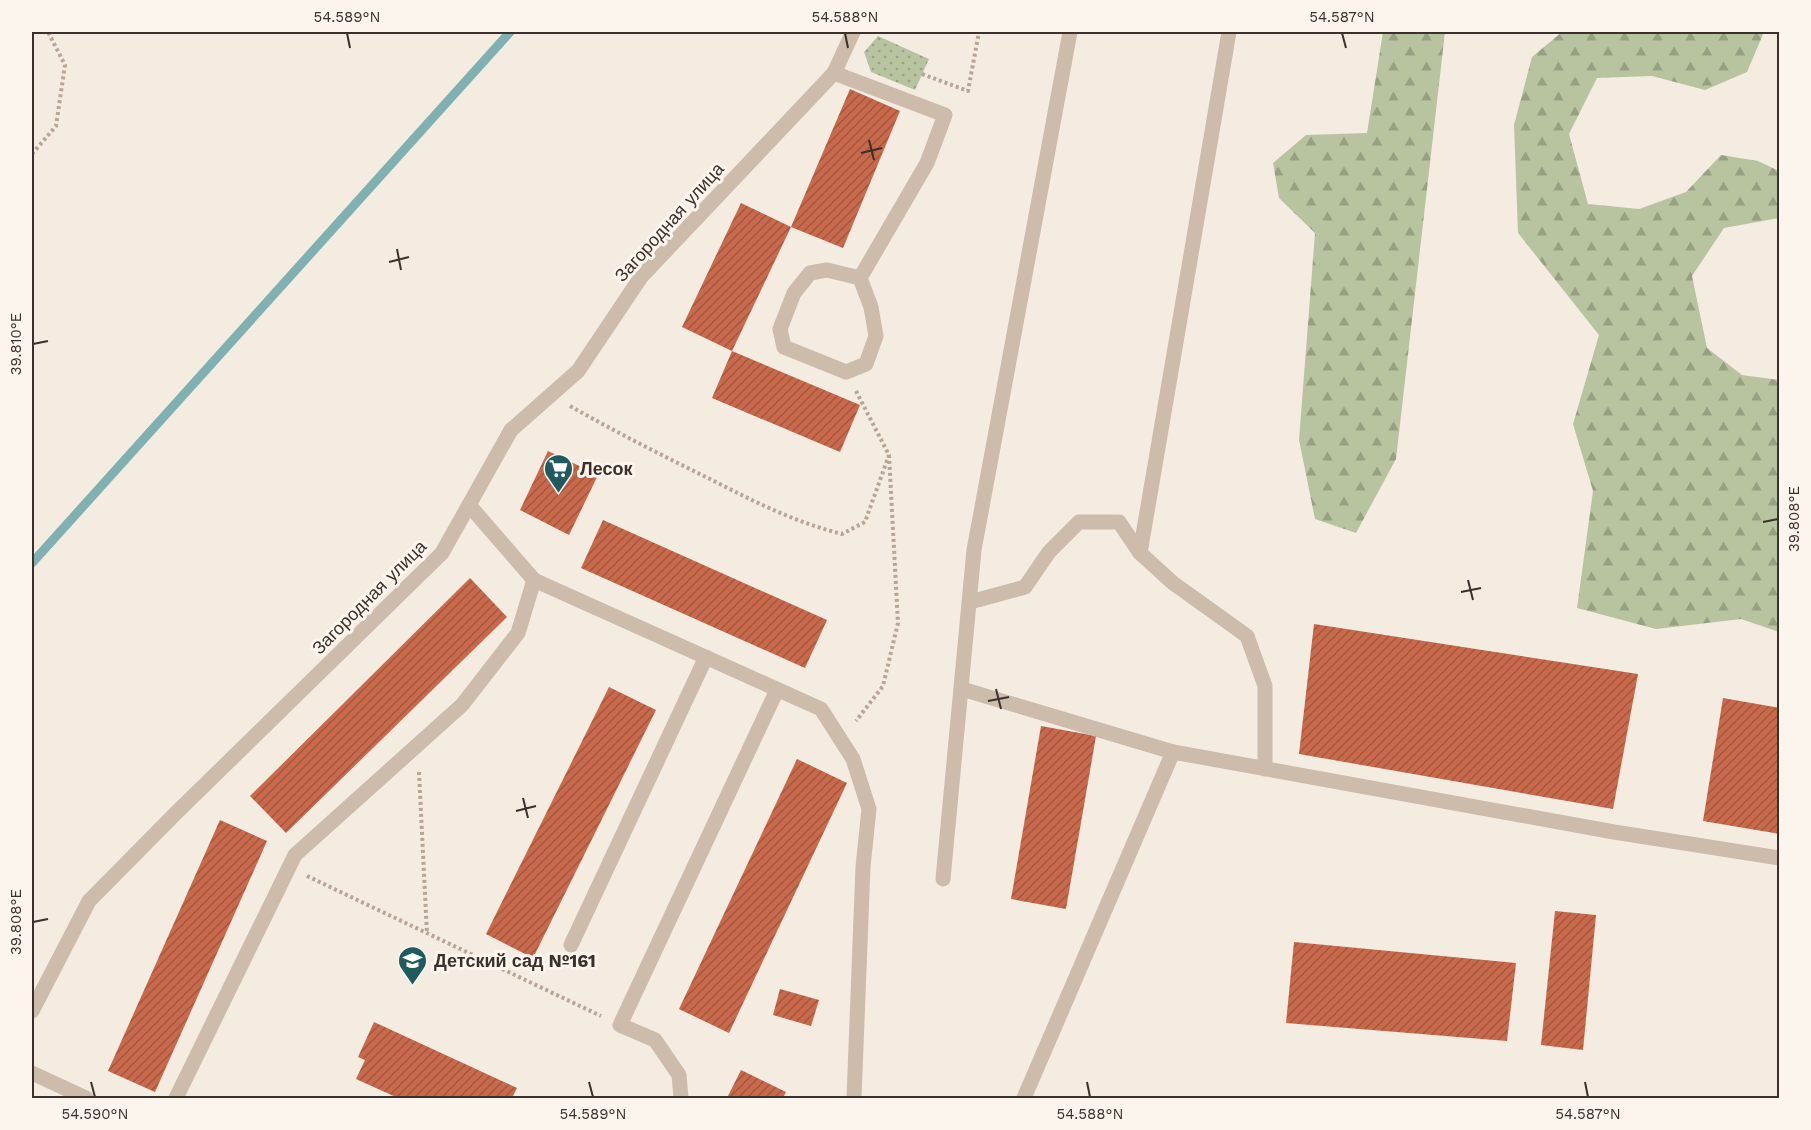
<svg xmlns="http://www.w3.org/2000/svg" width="1811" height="1130" viewBox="0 0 1811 1130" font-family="'Work Sans',sans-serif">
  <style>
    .grass { fill: url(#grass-dots) }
    .forest { fill: url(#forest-firs) }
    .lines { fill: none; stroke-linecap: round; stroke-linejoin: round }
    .stream { stroke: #7fb0b2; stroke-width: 9 }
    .building { fill: url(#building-hatch) }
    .path { stroke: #b9a596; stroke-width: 4; stroke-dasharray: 3 3; stroke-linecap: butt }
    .minor { stroke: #cdbbac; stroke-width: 15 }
    .ticks { fill: none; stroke: #3b302b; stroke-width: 2 }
    .labels { text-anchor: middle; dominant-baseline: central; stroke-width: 6; stroke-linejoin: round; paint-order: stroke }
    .street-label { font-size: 18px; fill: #3b302b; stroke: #fbf5ee }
    .poi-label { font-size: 18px; font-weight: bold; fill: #3b302b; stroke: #fbf5ee; text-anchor: start }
    .neatline { fill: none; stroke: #3b302b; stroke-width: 2 }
    .ticks-label { font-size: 15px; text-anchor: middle; fill: #3b302b }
  </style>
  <defs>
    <pattern id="grass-dots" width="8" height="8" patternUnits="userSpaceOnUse" patternTransform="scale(1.5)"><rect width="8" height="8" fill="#b8c4a0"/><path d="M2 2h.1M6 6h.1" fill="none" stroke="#97a083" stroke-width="1.8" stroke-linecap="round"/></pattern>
    <pattern id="forest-firs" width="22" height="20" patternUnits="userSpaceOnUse" patternTransform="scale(1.5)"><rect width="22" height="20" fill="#b8c4a0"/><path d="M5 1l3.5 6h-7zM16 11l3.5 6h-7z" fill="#97a083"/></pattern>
    <pattern id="building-hatch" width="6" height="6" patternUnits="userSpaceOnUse" patternTransform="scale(1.5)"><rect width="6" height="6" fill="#c8694b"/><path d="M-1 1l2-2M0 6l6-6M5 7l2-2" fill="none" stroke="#a4573f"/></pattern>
  </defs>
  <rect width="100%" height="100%" fill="#f4ebe1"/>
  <!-- grass -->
  <path class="grass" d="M 878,36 L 929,59 L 915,90 L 871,72 L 864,52 Z"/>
  <!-- forest -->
  <g class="forest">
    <path d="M 1383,32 L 1445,32 L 1396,459 L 1356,533 L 1315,519 L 1299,440 L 1315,233 L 1279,198 L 1273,163 L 1306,135 L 1367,133 Z"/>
    <path d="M 1562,32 L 1764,32 L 1747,72 L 1705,90 L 1652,76 L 1597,78 L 1569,134 L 1588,204 L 1639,209 L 1686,192 L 1721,155 L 1758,161 L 1779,171 L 1779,218 L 1724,228 L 1692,276 L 1707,348 L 1742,375 L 1779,380 L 1779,632 L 1741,619 L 1656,629 L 1577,608 L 1593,491 L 1573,424 L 1599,335 L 1518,233 L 1514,125 L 1532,57 Z"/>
  </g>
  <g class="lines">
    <!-- stream -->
    <path class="stream" d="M 32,563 L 510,32"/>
  </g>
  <!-- building -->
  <g class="building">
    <path d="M 850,89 L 900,111 L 843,248 L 791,227 Z"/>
    <path d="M 741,203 L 791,227 L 732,351 L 682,327 Z"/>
    <path d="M 732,351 L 860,405 L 840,452 L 712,398 Z"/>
    <path d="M 548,451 L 598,475 L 569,535 L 520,510 Z"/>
    <path d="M 603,520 L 827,620 L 805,668 L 581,568 Z"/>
    <path d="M 470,578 L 507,617 L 286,833 L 250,796 Z"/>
    <path d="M 1314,624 L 1638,674 L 1613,809 L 1299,754 Z"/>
    <path d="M 609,687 L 656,710 L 533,958 L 486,934 Z"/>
    <path d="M 1723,698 L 1780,708 L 1780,834 L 1703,821 Z"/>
    <path d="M 1041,726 L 1096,736 L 1066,909 L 1011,899 Z"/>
    <path d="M 797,759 L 847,783 L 729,1033 L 679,1009 Z"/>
    <path d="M 220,820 L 267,841 L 155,1092 L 108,1071 Z"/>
    <path d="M 1555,911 L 1596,915 L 1583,1050 L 1541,1045 Z"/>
    <path d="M 1294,942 L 1516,963 L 1507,1041 L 1286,1023 Z"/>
    <path d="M 780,989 L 819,1000 L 811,1026 L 773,1015 Z"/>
    <path d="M 374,1022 L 517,1088 L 512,1098 L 398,1098 L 356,1079 L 365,1060 L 358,1057 Z"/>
    <path d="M 741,1070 L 786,1092 L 783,1098 L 727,1098 Z"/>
  </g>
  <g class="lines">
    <!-- path -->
    <g class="path">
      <path d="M 922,74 L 968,91 L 979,32"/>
      <path d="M 32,154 L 56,126 L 65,65 L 48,32"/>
      <path d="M 856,391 L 889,455 L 898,623 L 883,686 L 856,721"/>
      <path d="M 570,406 C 616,432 663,456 710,479 C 753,501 794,522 842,534 L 865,522 L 889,455"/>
      <path d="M 419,772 L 427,934"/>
      <path d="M 307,876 L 601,1016"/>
    </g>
    <!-- minor -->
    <g class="minor">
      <path d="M 834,73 L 945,115 L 927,163 L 860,278 L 827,270 L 810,273 L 794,293 L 780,329 L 784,347 L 846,372 L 866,364 L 876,336 L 871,307 L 860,278"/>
      <path d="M 469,505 L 534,580"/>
      <path d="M 1140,553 L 1229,32"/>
      <path d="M 970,602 L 1025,587 L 1049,552 L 1079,522 L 1119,522 L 1140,553 L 1173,583 L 1247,636 L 1265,686 L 1265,769"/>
      <path d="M 962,689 L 1173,752 L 1614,832 L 1780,858"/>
      <path d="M 943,879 L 974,550 L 1070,32"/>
      <path d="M 571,945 L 706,657"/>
      <path d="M 32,1011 L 89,901 L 177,812 L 442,553 L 511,430 L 578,371 L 641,277 L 834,73 L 853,32"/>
      <path d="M 32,1073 L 86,1098"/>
      <path d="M 176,1098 L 295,855 L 462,705 L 518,633 L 534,580 L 821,709 L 853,759 L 869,809 L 863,867 L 854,1098"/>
      <path d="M 681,1098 L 679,1075 L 655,1040 L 620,1025 L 777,690"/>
      <path d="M 1024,1098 L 1173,752"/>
    </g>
  </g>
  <!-- ticks -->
  <path class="ticks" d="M 347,33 L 350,48M 845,33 L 848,48M 1342,33 L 1346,48M 869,140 L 874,160M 861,153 L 882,148M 397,249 L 401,270M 389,262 L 409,257M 33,344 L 48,341M 1763,522 L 1778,519M 1468,580 L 1473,600M 1461,592 L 1481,588M 996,689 L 1001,709M 988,701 L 1009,697M 523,798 L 528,818M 516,811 L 536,806M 33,922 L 48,919M 91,1082 L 95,1097M 589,1082 L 593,1097M 1087,1082 L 1090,1097M 1585,1082 L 1588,1097"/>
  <!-- icons -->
  <defs>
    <symbol id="supermarket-pin" viewBox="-11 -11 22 30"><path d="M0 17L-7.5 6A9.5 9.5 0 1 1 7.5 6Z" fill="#1f5a5e" stroke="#fbf5ee"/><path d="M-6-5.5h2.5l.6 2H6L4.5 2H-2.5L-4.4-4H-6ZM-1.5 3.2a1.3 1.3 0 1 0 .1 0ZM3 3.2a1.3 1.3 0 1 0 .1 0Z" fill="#fff"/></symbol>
    <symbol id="school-pin" viewBox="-11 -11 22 30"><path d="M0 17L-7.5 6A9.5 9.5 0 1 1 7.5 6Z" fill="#1f5a5e" stroke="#fbf5ee"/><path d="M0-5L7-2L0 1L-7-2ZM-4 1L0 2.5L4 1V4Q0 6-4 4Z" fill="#fff"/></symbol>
  </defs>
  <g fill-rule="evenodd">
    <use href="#supermarket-pin" x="542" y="452" width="33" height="45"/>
    <use href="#school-pin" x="396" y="944" width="33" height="45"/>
  </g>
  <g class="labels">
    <!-- street labels -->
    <g class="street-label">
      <text transform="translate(669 222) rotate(-48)">Загородная улица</text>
      <text transform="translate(369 597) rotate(-45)">Загородная улица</text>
    </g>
    <!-- poi labels -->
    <g class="poi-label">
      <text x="580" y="468">Лесок</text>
      <text x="434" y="960">Детский сад №161</text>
    </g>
  </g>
  <!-- border -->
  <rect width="1811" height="1130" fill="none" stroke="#fbf5ee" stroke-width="66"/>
  <rect x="33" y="33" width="1745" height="1064" class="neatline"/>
  <g class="ticks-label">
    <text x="347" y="22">54.589°N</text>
    <text x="845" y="22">54.588°N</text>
    <text x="1342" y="22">54.587°N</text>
    <text transform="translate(16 344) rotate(-90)" y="5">39.810°E</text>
    <text transform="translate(1794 519) rotate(-90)" y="5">39.808°E</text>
    <text transform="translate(16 922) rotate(-90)" y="5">39.808°E</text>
    <text x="95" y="1119">54.590°N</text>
    <text x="593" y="1119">54.589°N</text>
    <text x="1090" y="1119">54.588°N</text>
    <text x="1588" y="1119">54.587°N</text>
  </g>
</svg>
